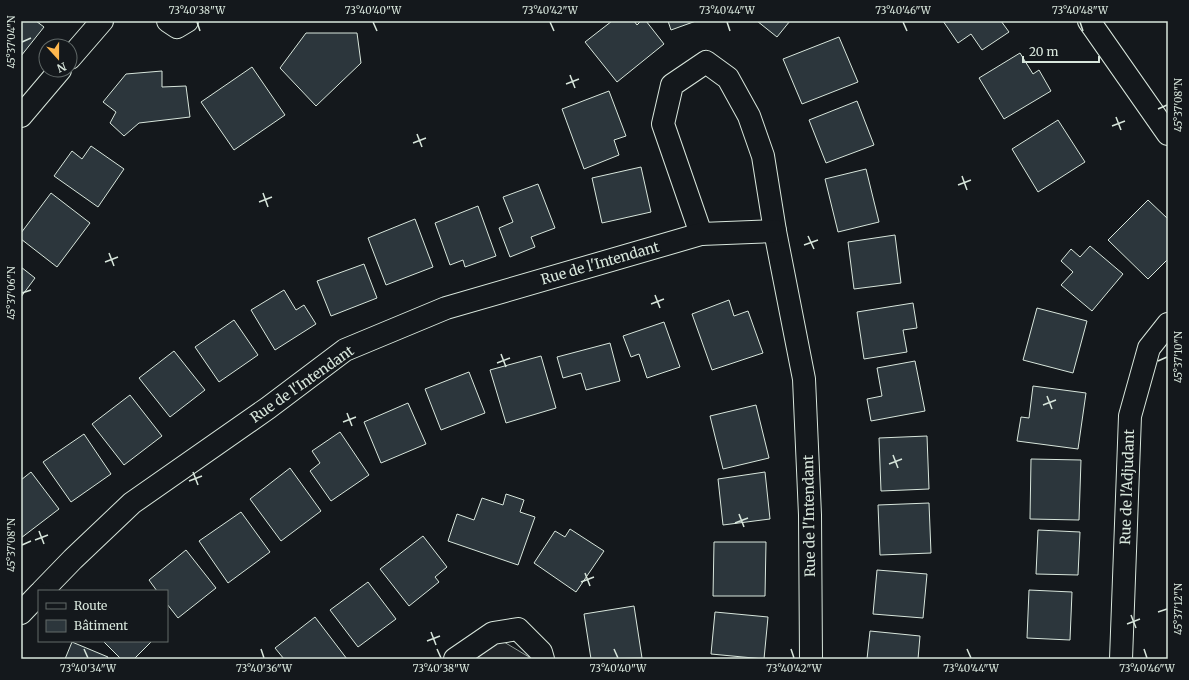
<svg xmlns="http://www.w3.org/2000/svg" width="1189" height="680" viewBox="0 0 1189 680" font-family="Merriweather,serif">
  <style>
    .green { fill: #202428; stroke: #939e99 }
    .building { fill: #2c363c; stroke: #d8e6dc }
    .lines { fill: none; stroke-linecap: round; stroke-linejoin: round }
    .minor-casing { stroke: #d8e6dc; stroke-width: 24 }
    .tertiary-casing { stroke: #d8e6dc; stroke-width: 24 }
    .minor { stroke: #14181c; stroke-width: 22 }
    .tertiary { stroke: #14181c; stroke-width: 22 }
    .ticks { fill: none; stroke: #d8e6dc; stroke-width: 1.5 }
    .labels { text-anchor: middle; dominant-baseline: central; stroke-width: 3; stroke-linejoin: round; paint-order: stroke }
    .street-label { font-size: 14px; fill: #d8e6dc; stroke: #14181c }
    .neatline { fill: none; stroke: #d8e6dc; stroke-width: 1.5 }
    .ticks-label { font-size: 10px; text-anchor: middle; fill: #d8e6dc }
  </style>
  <rect width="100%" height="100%" fill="#14181c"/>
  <!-- green -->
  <path class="green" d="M 499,639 L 529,657 L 529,659 L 472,659 Z"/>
  <!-- building -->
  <g class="building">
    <path d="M 21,21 L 36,21 L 44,27 L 21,56 Z"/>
    <path d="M 612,21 L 634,21 L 637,25 L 641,21 L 646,21 L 664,44 L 617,82 L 585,42 Z"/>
    <path d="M 668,21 L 696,21 L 671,30 Z"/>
    <path d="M 757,21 L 790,21 L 777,37 Z"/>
    <path d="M 943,21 L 1001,21 L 1009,32 L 982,50 L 971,34 L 958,43 Z"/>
    <path d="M 306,33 L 357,33 L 361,63 L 316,106 L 280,68 Z"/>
    <path d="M 839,37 L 858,82 L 802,104 L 783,59 Z"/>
    <path d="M 1020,53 L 1033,74 L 1039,70 L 1051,91 L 1004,119 L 979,78 Z"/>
    <path d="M 252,67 L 285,115 L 234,150 L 201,102 Z"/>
    <path d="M 162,71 L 162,87 L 186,86 L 190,117 L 139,123 L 124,136 L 110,123 L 116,112 L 103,102 L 126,74 Z"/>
    <path d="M 609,91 L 626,136 L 614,140 L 619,155 L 584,169 L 562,109 Z"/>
    <path d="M 857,101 L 874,145 L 826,163 L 809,120 Z"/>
    <path d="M 1058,120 L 1085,162 L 1038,192 L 1012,149 Z"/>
    <path d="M 91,146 L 124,169 L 98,207 L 54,176 L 72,151 L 82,159 Z"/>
    <path d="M 641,167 L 651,212 L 602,223 L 592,178 Z"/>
    <path d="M 866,169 L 879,222 L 838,232 L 825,179 Z"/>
    <path d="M 538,184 L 555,228 L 531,237 L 535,247 L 510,257 L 499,228 L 513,222 L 503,197 Z"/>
    <path d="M 51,193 L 90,223 L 57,267 L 21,239 L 21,233 Z"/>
    <path d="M 1148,200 L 1168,219 L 1168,259 L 1148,279 L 1108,240 Z"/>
    <path d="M 478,206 L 496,256 L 465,267 L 463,260 L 450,265 L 435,223 Z"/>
    <path d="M 415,219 L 433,267 L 386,285 L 368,238 Z"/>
    <path d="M 895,235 L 901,283 L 854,289 L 848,242 Z"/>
    <path d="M 1090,246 L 1123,274 L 1092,311 L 1061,285 L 1073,272 L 1061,261 L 1071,249 L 1080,257 Z"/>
    <path d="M 364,264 L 377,298 L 331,316 L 317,281 Z"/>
    <path d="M 21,267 L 35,278 L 21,297 Z"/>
    <path d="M 284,290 L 296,310 L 304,305 L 316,324 L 275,350 L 251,310 Z"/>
    <path d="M 729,300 L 734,316 L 748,311 L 763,353 L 712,370 L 692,314 Z"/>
    <path d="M 913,303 L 917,328 L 903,330 L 907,352 L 864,359 L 857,312 Z"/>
    <path d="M 1037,308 L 1087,321 L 1073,373 L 1023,360 Z"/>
    <path d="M 234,320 L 258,355 L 219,382 L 195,347 Z"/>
    <path d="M 664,322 L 680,367 L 647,378 L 639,354 L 631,357 L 623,336 Z"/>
    <path d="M 610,343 L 620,381 L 586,390 L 581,373 L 563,378 L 557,357 Z"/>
    <path d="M 174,351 L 205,390 L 170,417 L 139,378 Z"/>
    <path d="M 541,356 L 556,408 L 506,423 L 490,370 Z"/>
    <path d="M 915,361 L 925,411 L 871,421 L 867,399 L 882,396 L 877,368 Z"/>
    <path d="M 469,372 L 485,413 L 441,430 L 425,389 Z"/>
    <path d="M 1033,386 L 1086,393 L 1078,449 L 1017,441 L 1021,417 L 1029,418 Z"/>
    <path d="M 130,395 L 162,436 L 124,465 L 92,424 Z"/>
    <path d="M 408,403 L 426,444 L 381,463 L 364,422 Z"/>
    <path d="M 756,405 L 769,458 L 723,469 L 710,416 Z"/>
    <path d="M 340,432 L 369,475 L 331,501 L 310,471 L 320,463 L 312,451 Z"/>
    <path d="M 84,434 L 111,474 L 71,502 L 43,462 Z"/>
    <path d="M 927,436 L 929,489 L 881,491 L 879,438 Z"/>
    <path d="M 1031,459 L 1081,460 L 1079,520 L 1030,519 Z"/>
    <path d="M 290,468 L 321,511 L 281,541 L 250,499 Z"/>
    <path d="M 31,472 L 59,509 L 21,538 L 21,480 Z"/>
    <path d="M 765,472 L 770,519 L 723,525 L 718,479 Z"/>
    <path d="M 506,494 L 524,500 L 520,512 L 535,517 L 518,565 L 448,541 L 457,514 L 474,520 L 482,498 L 503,505 Z"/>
    <path d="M 929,503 L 931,553 L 880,555 L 878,505 Z"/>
    <path d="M 241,512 L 270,552 L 228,583 L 199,541 Z"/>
    <path d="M 570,529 L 604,551 L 576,592 L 534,563 L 555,531 L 565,537 Z"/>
    <path d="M 1038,530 L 1080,532 L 1078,575 L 1036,574 Z"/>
    <path d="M 423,536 L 447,567 L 435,577 L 439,582 L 409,606 L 380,569 Z"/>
    <path d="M 714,542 L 766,542 L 765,596 L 713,596 Z"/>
    <path d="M 186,550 L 216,588 L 178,618 L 167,604 L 167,591 L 157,591 L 149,580 Z"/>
    <path d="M 877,570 L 927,574 L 923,618 L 873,614 Z"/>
    <path d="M 368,582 L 396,619 L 358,647 L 330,610 Z"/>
    <path d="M 1029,590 L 1072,592 L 1070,640 L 1027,638 Z"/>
    <path d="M 634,606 L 642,658 L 591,659 L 584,614 Z"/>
    <path d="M 715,612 L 768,617 L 764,659 L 711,654 Z"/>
    <path d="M 315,617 L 347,659 L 284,659 L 275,648 Z"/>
    <path d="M 870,631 L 920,636 L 918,659 L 867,659 Z"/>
    <path d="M 103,641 L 152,641 L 134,659 L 121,659 Z"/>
    <path d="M 72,642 L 108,657 L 107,659 L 65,659 Z"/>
  </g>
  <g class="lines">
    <defs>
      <g id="minor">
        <path d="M 168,21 L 177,27 L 187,21"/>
        <path d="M 70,58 L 102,21"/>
        <path d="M 21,116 L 60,70"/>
        <path d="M 701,234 L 663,124 L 672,85 L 706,62 L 728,78 L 749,116 L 763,156 L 775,231 L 804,379 L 810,515 L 811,659"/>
        <path d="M 42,591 L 73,559 L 132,503 L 268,408 L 345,350 L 446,308 L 701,234 L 775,231"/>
        <path d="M 21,613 L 39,594"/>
        <path d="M 455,659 L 493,633 L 518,629 L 541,652 L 543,659"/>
        <path d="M 1121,659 L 1130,416 L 1149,348 L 1168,324"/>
      </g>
      <path id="tertiary" d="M 1089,21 L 1168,134"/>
    </defs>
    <!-- minor casing -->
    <use href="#minor" class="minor-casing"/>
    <!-- tertiary casing -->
    <use href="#tertiary" class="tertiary-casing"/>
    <!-- minor -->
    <use href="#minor" class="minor"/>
    <!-- tertiary -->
    <use href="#tertiary" class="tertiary"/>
  </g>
  <!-- ticks -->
  <path class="ticks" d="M 197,22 L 200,31M 373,22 L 377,31M 550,22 L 554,31M 727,22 L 730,31M 903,22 L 907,31M 1080,22 L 1083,31M 22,42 L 31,38M 570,75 L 575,88M 566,84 L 579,79M 1158,109 L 1167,105M 1116,117 L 1121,130M 1112,126 L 1125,121M 417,134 L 422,147M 413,143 L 426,138M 962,176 L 967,190M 958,185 L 971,180M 263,193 L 268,207M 259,202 L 272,197M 808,236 L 814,249M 804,245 L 818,240M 109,253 L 114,266M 105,262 L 118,257M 22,293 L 31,290M 655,295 L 660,308M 651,304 L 664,299M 501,354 L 506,367M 1158,361 L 1167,357M 497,363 L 510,358M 1047,396 L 1052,409M 1043,405 L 1056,400M 347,413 L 352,426M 343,422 L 356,417M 893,455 L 898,468M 889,464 L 902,459M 193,472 L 198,485M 189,481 L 202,476M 739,514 L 744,527M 735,523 L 748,518M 39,531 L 44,544M 35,540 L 48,535M 22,545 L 31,541M 585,573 L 590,586M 581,582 L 594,577M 1158,612 L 1167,609M 1131,615 L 1136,628M 1127,624 L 1140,619M 431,632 L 436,645M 427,641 L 440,636M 84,649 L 88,658M 261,649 L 264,658M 437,649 L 441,658M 614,649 L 618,658M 791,649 L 794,658M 967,649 L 971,658M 1144,649 L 1147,658"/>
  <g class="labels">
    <!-- street labels -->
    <g class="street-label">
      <text transform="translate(600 263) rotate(-16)">Rue de l'Intendant</text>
      <text transform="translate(302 384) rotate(-35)">Rue de l'Intendant</text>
      <text transform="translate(1127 487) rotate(-88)">Rue de l'Adjudant</text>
      <text transform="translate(809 516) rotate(-91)">Rue de l'Intendant</text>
    </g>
  </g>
  <!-- border -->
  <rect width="1189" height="680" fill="none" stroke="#14181c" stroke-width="44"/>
  <!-- legend -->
  <rect x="38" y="590" width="130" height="52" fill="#14181c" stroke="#626a69"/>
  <rect x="46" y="603" width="20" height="6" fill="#14181c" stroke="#626a69"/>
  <text x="74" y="610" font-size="12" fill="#d8e6dc">Route</text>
  <rect x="46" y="620" width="20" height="12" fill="#2c363c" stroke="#626a69"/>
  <text x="74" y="630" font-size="12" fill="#d8e6dc">Bâtiment</text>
  <!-- north arrow -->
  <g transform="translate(58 58) rotate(159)"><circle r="19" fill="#14181c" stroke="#626a69"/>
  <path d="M0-3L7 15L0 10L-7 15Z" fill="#ffb74d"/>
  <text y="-6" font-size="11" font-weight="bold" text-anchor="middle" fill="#d8e6dc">N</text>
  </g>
  <!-- scale -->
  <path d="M1023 56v6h76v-6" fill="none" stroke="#d8e6dc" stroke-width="2"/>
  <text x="1029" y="56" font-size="12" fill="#d8e6dc" stroke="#14181c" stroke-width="3" paint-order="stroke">20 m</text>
  <rect x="22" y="22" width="1145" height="636" class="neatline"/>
  <g class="ticks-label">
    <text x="197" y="14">73°40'38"W</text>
    <text x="373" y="14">73°40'40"W</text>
    <text x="550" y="14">73°40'42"W</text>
    <text x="727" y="14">73°40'44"W</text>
    <text x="903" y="14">73°40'46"W</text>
    <text x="1080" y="14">73°40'48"W</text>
    <text transform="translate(11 42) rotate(-90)" y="4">45°37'04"N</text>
    <text transform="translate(1178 105) rotate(-90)" y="4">45°37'08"N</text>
    <text transform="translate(11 293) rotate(-90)" y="4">45°37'06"N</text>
    <text transform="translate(1178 357) rotate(-90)" y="4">45°37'10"N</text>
    <text transform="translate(11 545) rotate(-90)" y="4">45°37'08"N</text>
    <text transform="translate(1178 609) rotate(-90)" y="4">45°37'12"N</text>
    <text x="88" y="672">73°40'34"W</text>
    <text x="264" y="672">73°40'36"W</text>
    <text x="441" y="672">73°40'38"W</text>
    <text x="618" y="672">73°40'40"W</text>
    <text x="794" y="672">73°40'42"W</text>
    <text x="971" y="672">73°40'44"W</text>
    <text x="1147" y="672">73°40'46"W</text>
  </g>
</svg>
